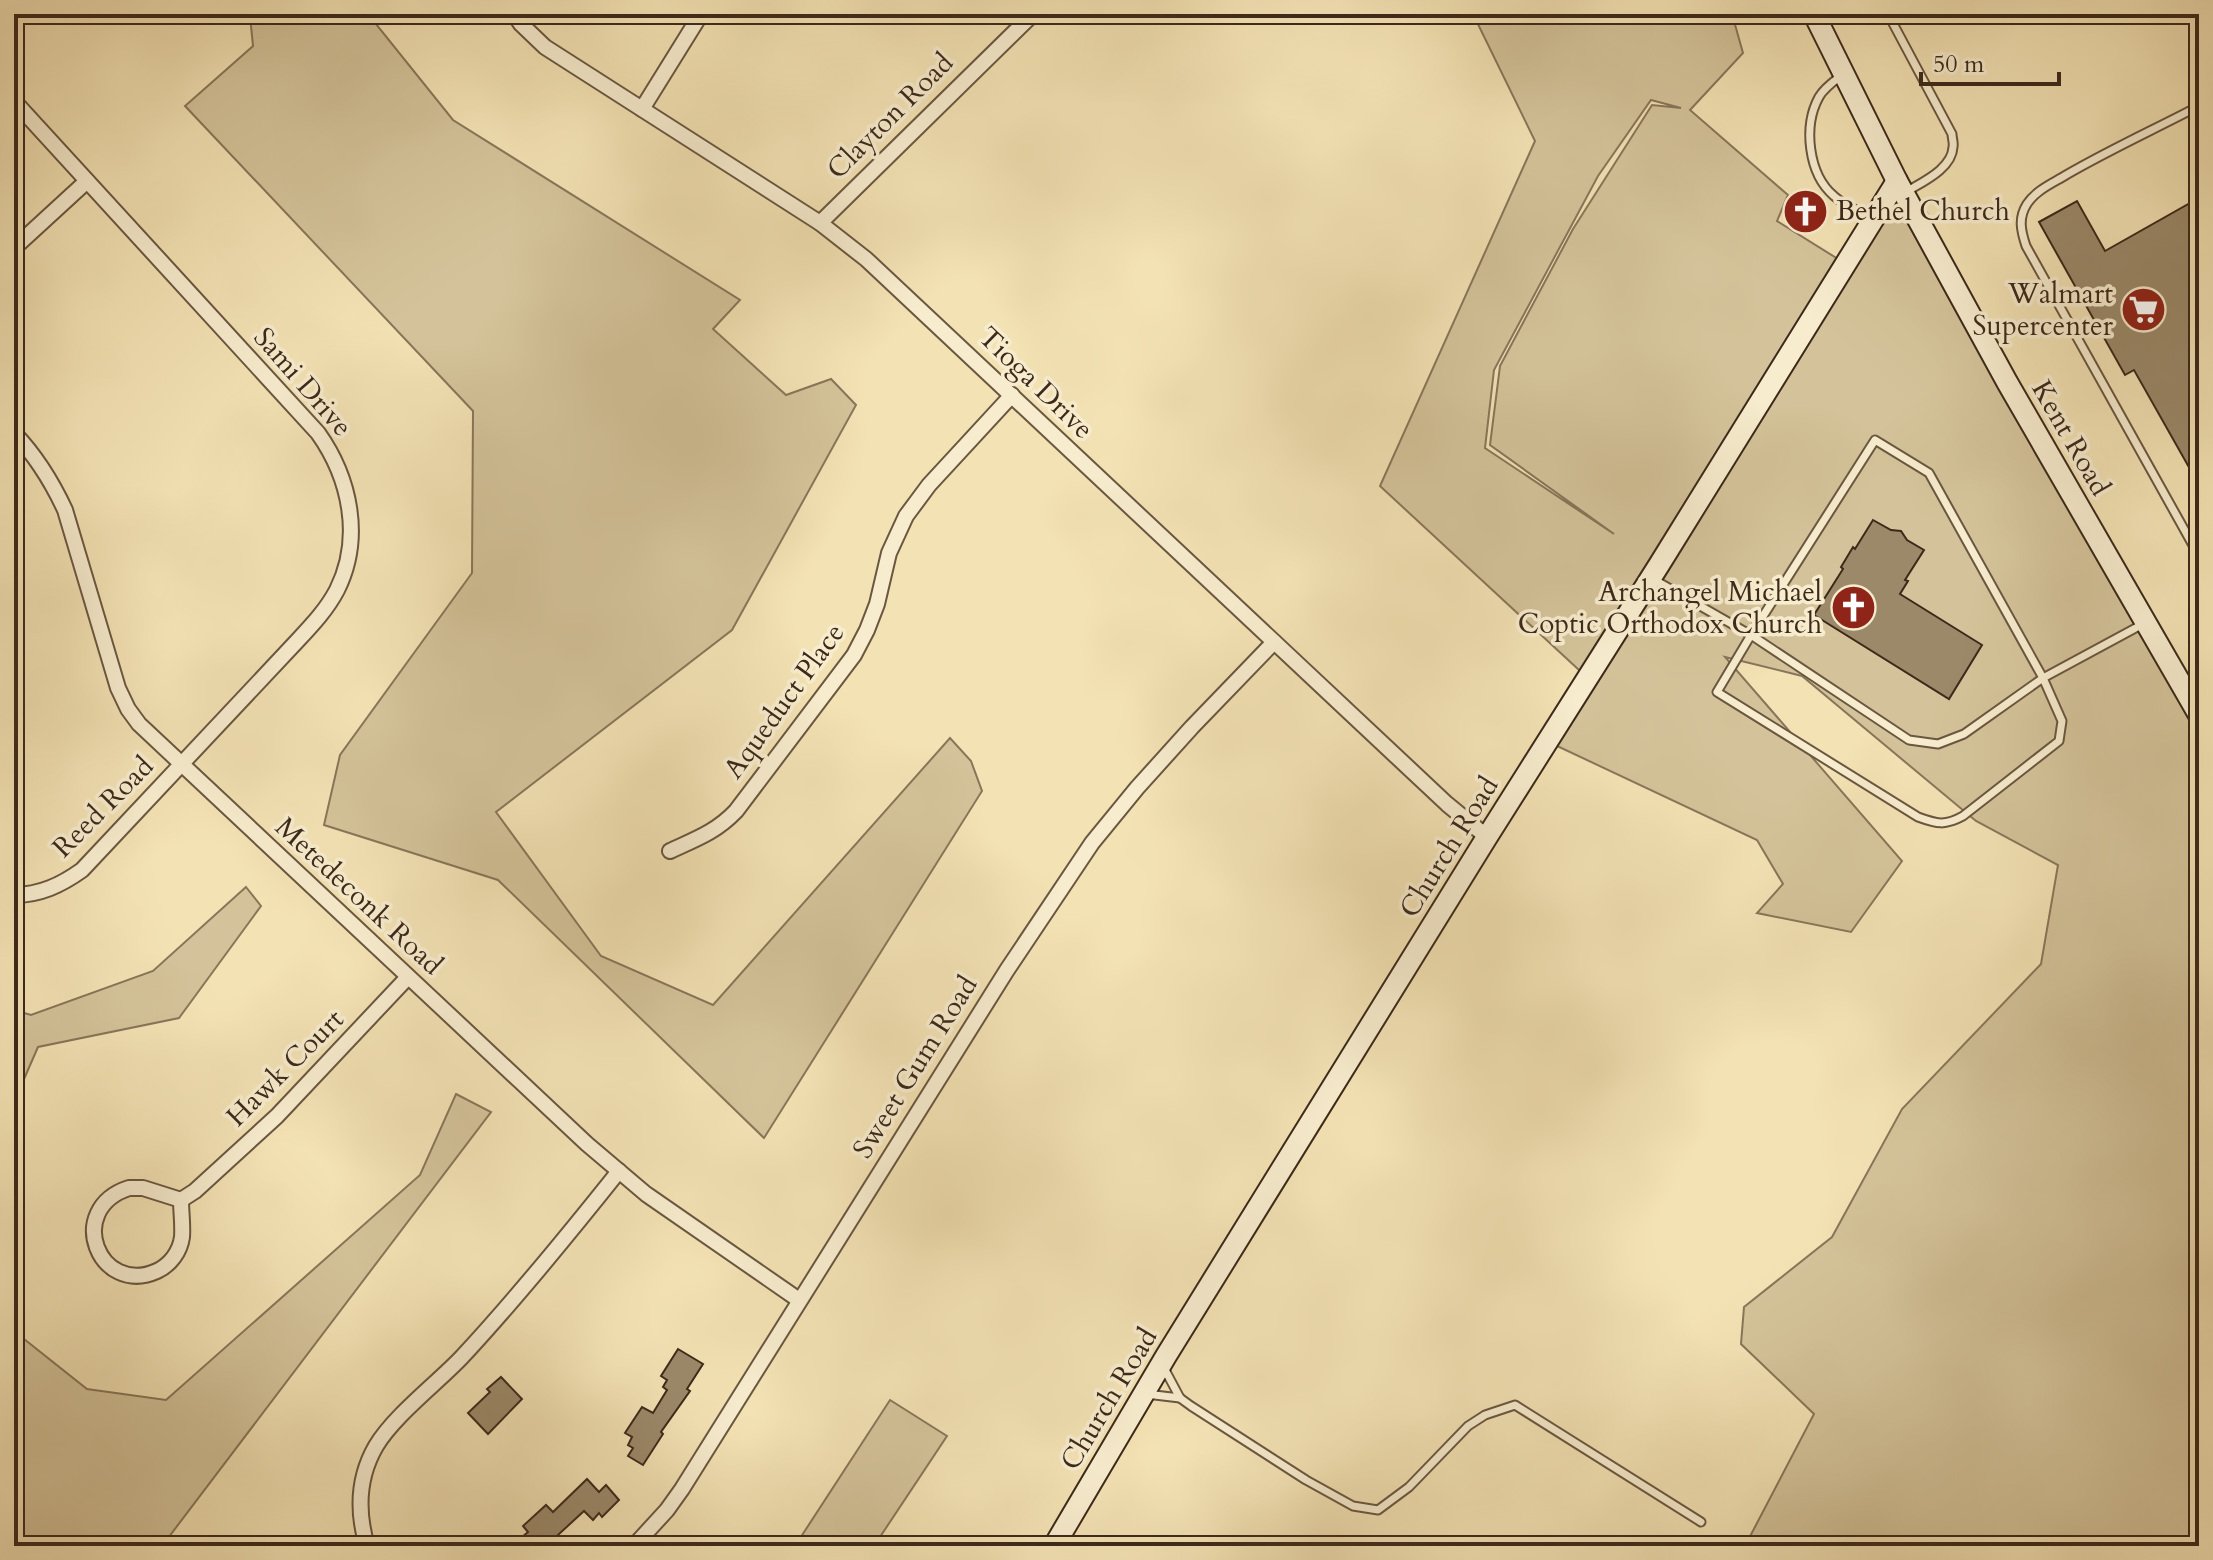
<svg xmlns="http://www.w3.org/2000/svg" width="2213" height="1560" viewBox="0 0 2213 1560" font-family="Cardo,serif">
  <style>
    .green { fill: #d4c39a; stroke: #88765a; stroke-width: 2; fill-rule: evenodd }
    .building { fill: #9b896a; stroke: #3c291a; stroke-width: 2 }
    .lines { fill: none; stroke-linecap: round; stroke-linejoin: round }
    .lane-casing { stroke: #6a5740; stroke-width: 11 }
    .street-casing { stroke: #6a5740; stroke-width: 18 }
    .secondary-casing { stroke: #3c291a; stroke-width: 24 }
    .lane { stroke: #f7ecce; stroke-width: 7 }
    .street { stroke: #f7ecce; stroke-width: 14 }
    .secondary { stroke: #f7ecce; stroke-width: 20 }
    .labels { text-anchor: middle; dominant-baseline: central; stroke-width: 7; stroke-linejoin: round; paint-order: stroke }
    .street-label { font-size: 28px; fill: #3c291a; stroke: #f7ecce }
    .poi-label { font-size: 28px; fill: #3c291a; stroke: #f7ecce; text-anchor: end }
  </style>
  <rect width="100%" height="100%" fill="#f3e2b4"/>
  <filter id="stains"><feTurbulence type="fractalNoise" baseFrequency=".0025" numOctaves="4"/><feColorMatrix values="0 0 0 0 .2 0 0 0 0 .09 0 0 0 0 .02 0 0 0 .5 -.17"/></filter>
  <radialGradient id="worn" r=".72"><stop offset=".6" stop-color="#630" stop-opacity="0"/><stop offset="1" stop-color="#630" stop-opacity=".3"/></radialGradient>
  <!-- green -->
  <g class="green">
    <path d="M 253,14 L 368,14 L 453,120 L 740,300 L 713,329 L 786,395 L 831,379 L 856,405 L 732,630 L 496,812 L 601,956 L 713,1005 L 950,738 L 971,761 L 982,791 L 764,1138 L 498,880 L 324,825 L 340,755 L 472,573 L 473,411 L 185,106 L 253,46 L 250,16 Z"/>
    <path d="M 1473,14 L 1732,14 L 1743,53 L 1690,110 L 1788,195 L 1777,221 L 1838,259 L 1899,182 L 2199,715 L 2199,1546 L 1745,1546 L 1814,1414 L 1741,1344 L 1744,1307 L 1832,1237 L 1902,1109 L 2041,964 L 2058,865 L 1976,821 L 1802,676 L 1725,657 L 1902,861 L 1851,932 L 1757,913 L 1783,884 L 1757,840 L 1555,745 L 1593,683 L 1380,486 L 1535,141 ZM 1651,100 L 1681,108 L 1652,105 L 1573,229 L 1500,366 L 1490,445 L 1614,534 L 1485,448 L 1494,370 L 1598,176 Z"/>
    <path d="M 246,887 L 261,906 L 179,1018 L 38,1047 L 14,1102 L 14,1010 L 31,1015 L 153,971 Z"/>
    <path d="M 456,1094 L 491,1112 L 162,1546 L 14,1546 L 14,1331 L 87,1389 L 166,1400 L 420,1175 Z"/>
    <path d="M 890,1400 L 947,1436 L 874,1546 L 795,1546 Z"/>
  </g>
  <!-- building -->
  <g class="building">
    <path d="M 2199,198 L 2199,485 L 2134,370 L 2125,375 L 2039,222 L 2077,201 L 2105,251 Z"/>
    <path d="M 1873,520 L 1891,530 L 1901,531 L 1907,540 L 1924,550 L 1905,580 L 1908,581 L 1900,594 L 1982,645 L 1949,699 L 1814,615 L 1843,569 L 1841,567 L 1853,547 L 1855,549 Z"/>
    <path d="M 678,1349 L 703,1364 L 687,1389 L 690,1391 L 661,1432 L 663,1434 L 643,1465 L 628,1456 L 633,1448 L 628,1445 L 632,1437 L 625,1433 L 642,1407 L 653,1413 L 667,1390 L 663,1387 L 667,1380 L 661,1376 Z"/>
    <path d="M 501,1377 L 522,1399 L 488,1434 L 468,1413 L 490,1392 L 487,1389 Z"/>
    <path d="M 587,1479 L 599,1492 L 606,1485 L 619,1500 L 602,1517 L 599,1513 L 593,1520 L 584,1511 L 546,1546 L 530,1546 L 521,1538 L 528,1532 L 523,1526 L 546,1505 L 553,1512 Z"/>
  </g>
  <g class="lines">
    <defs>
      <g id="lane">
        <path d="M 1888,14 L 1952,134 C 1952,138 1954,143 1953,147 C 1952,169 1922,182 1906,192"/>
        <path d="M 1842,75 C 1834,81 1824,88 1819,97 C 1803,126 1808,174 1834,196 C 1845,206 1860,212 1873,218"/>
        <path d="M 2199,106 C 2155,129 2109,150 2066,175 C 2053,183 2036,190 2027,204 C 2018,218 2021,231 2026,246 L 2199,556"/>
        <path d="M 1653,579 L 1751,635 L 1875,440 L 1929,473 L 2043,678 L 2143,624"/>
        <path d="M 1751,635 L 1909,740 L 1938,744 L 1964,734 L 2043,678 L 2062,721 L 2059,741 L 1963,816 C 1945,826 1937,824 1918,817 L 1717,692 Z"/>
        <path d="M 1164,1368 L 1180,1398 L 1191,1406 L 1306,1480 L 1353,1506 L 1378,1510 L 1409,1487 L 1468,1426 L 1485,1415 L 1515,1405 L 1701,1522"/>
        <path d="M 1146,1394 L 1180,1398"/>
      </g>
      <g id="street">
        <path d="M 514,14 L 521,24 L 545,47 L 820,223 L 866,259 L 1447,804 L 1487,837"/>
        <path d="M 14,101 L 318,433 C 350,478 363,538 337,590 C 327,609 313,624 299,639 L 82,870 C 61,885 40,895 14,895"/>
        <path d="M 642,109 L 701,14"/>
        <path d="M 820,223 L 1033,14"/>
        <path d="M 14,248 L 87,181"/>
        <path d="M 14,433 C 36,456 52,482 65,510 L 118,688 L 128,709 L 139,724 L 587,1144 L 646,1194 L 799,1300"/>
        <path d="M 670,851 C 696,839 716,832 736,811 L 854,655 L 867,630 L 877,604 L 889,553 L 906,516 L 929,485 L 1012,395"/>
        <path d="M 129,1188 L 143,1188 L 181,1200 C 181,1212 183,1225 182,1237 C 180,1252 170,1265 157,1271 C 99,1297 64,1209 129,1188 Z"/>
        <path d="M 181,1200 L 195,1191 L 277,1116 L 408,977"/>
        <path d="M 367,1546 C 357,1512 358,1477 376,1446 C 394,1416 436,1384 461,1358 C 517,1298 568,1235 619,1171"/>
        <path d="M 634,1546 L 667,1510 L 682,1489 L 1007,970 L 1092,843 L 1137,788 L 1192,727 L 1274,642"/>
      </g>
      <g id="secondary">
        <path d="M 1814,14 L 1897,181 L 2007,382 L 2199,715"/>
        <path d="M 1054,1546 L 1166,1356 L 1487,837 L 1659,565 L 1897,181"/>
      </g>
    </defs>
    <!-- lane casing -->
    <use href="#lane" class="lane-casing"/>
    <!-- street casing -->
    <use href="#street" class="street-casing"/>
    <!-- secondary casing -->
    <use href="#secondary" class="secondary-casing"/>
    <!-- lane -->
    <use href="#lane" class="lane"/>
    <!-- street -->
    <use href="#street" class="street"/>
    <!-- secondary -->
    <use href="#secondary" class="secondary"/>
  </g>
  <!-- icons -->
  <defs>
    <symbol id="church-disc" viewBox="-11 -11 22 22"><circle r="9.5" fill="#8f2418" stroke="#f7ecce"/><path d="M-1.2-6h2.4v3.5h3.3v2.4h-3.3V6h-2.4V-.1h-3.3v-2.4h3.3Z" fill="#fff"/></symbol>
    <symbol id="supermarket-disc" viewBox="-11 -11 22 22"><circle r="9.5" fill="#8f2418" stroke="#f7ecce"/><path d="M-6-5.5h2.5l.6 2H6L4.5 2H-2.5L-4.4-4H-6ZM-1.5 3.2a1.3 1.3 0 1 0 .1 0ZM3 3.2a1.3 1.3 0 1 0 .1 0Z" fill="#fff"/></symbol>
  </defs>
  <g fill-rule="evenodd">
    <use href="#church-disc" x="1780" y="186" width="51" height="51"/>
    <use href="#supermarket-disc" x="2118" y="284" width="51" height="51"/>
    <use href="#church-disc" x="1828" y="582" width="51" height="51"/>
  </g>
  <g class="labels">
    <!-- street labels -->
    <g class="street-label">
      <text transform="translate(890 116) rotate(-45)">Clayton Road</text>
      <text transform="translate(303 382) rotate(49)">Sami Drive</text>
      <text transform="translate(1036 383) rotate(44)">Tioga Drive</text>
      <text transform="translate(2071 438) rotate(60)">Kent Road</text>
      <text transform="translate(784 701) rotate(-54)">Aqueduct Place</text>
      <text transform="translate(103 807) rotate(-45)">Reed Road</text>
      <text transform="translate(1449 847) rotate(-58)">Church Road</text>
      <text transform="translate(359 896) rotate(43)">Metedeconk Road</text>
      <text transform="translate(915 1067) rotate(-58)">Sweet Gum Road</text>
      <text transform="translate(285 1068) rotate(-45)">Hawk Court</text>
      <text transform="translate(1109 1399) rotate(-59)">Church Road</text>
    </g>
    <!-- poi labels -->
    <g class="poi-label">
      <text x="1836" y="211" text-anchor="start">Bethel Church</text>
      <text x="2113" y="294">Walmart<tspan x="2113" dy="32">Supercenter</tspan></text>
      <text x="1822" y="592">Archangel Michael<tspan x="1822" dy="32">Coptic Orthodox Church</tspan></text>
    </g>
  </g>
  <!-- margin -->
  <rect width="2213" height="1560" fill="none" stroke="#f3e2b4" stroke-width="48"/>
  <rect x="16" y="16" width="2181" height="1528" fill="none" stroke="#3c291a" stroke-width="4"/>
  <rect x="24" y="24" width="2165" height="1512" fill="none" stroke="#3c291a" stroke-width="2"/>
  <!-- scale -->
  <path d="M1921 72v12h138v-12" fill="none" stroke="#3c291a" stroke-width="4"/>
  <text x="1933" y="72" font-size="24" fill="#3c291a" stroke="#f7ecce" stroke-width="6" paint-order="stroke">50 m</text>
  <rect width="100%" height="100%" filter="url(#stains)"/>
  <rect width="100%" height="100%" fill="url(#worn)"/>
</svg>
